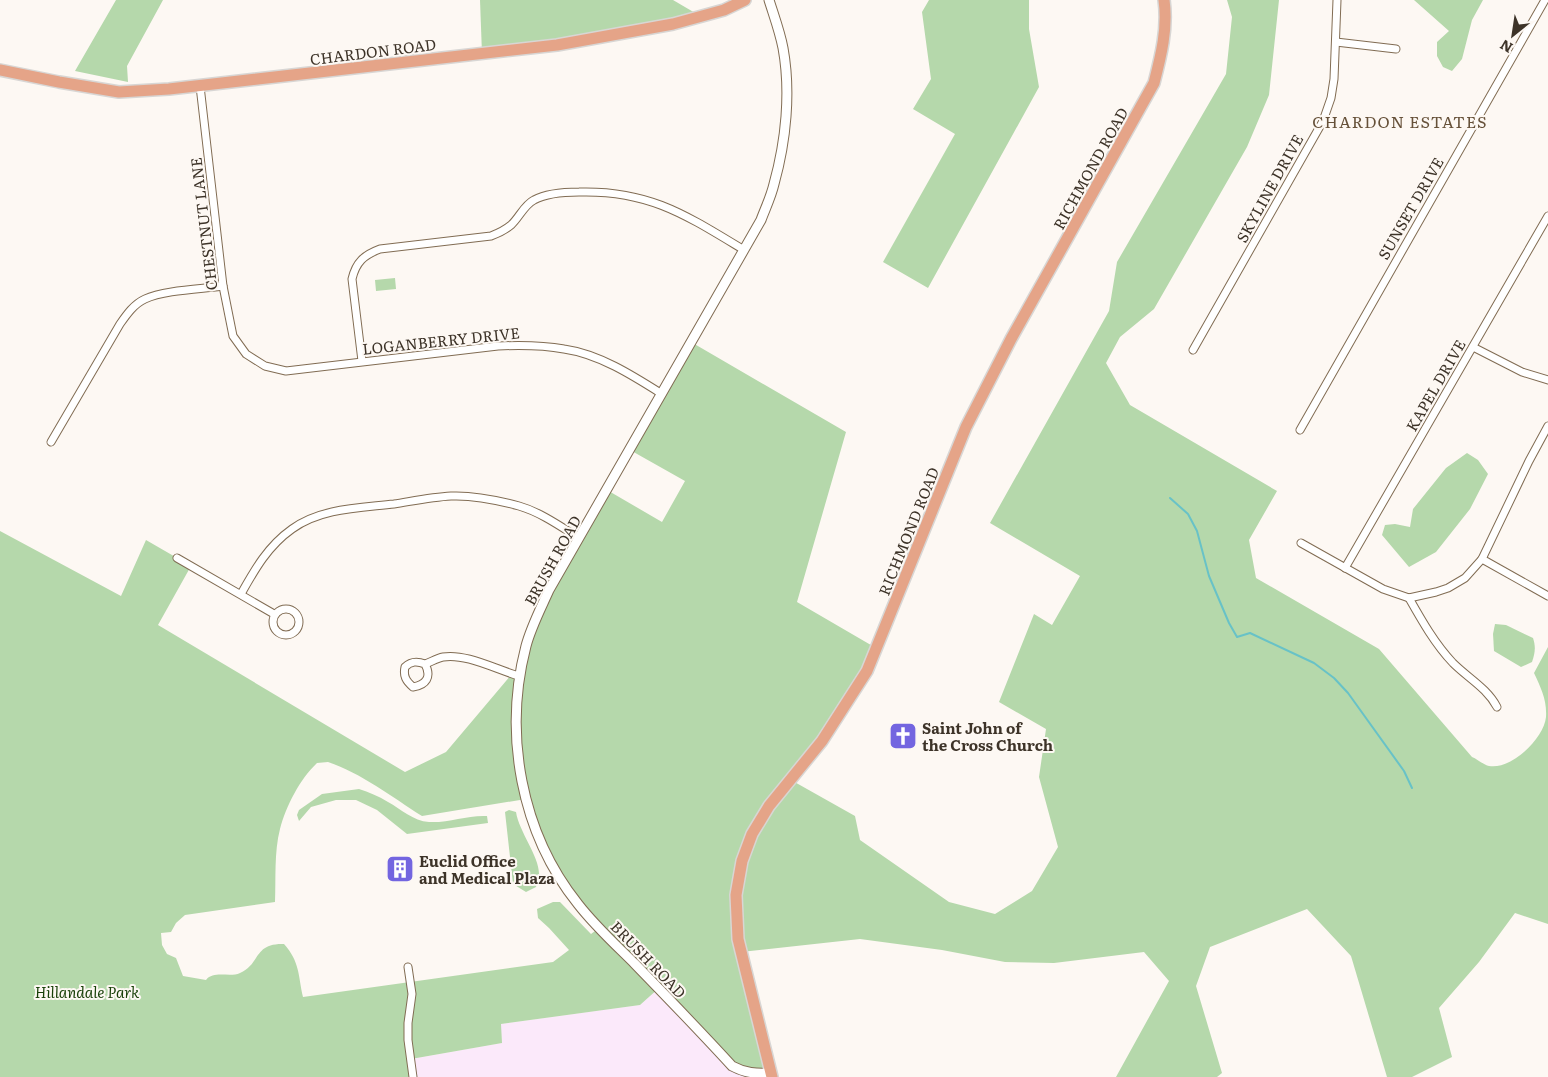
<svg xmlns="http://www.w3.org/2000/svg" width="1548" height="1077" viewBox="0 0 1548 1077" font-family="Literata,serif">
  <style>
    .industrial { fill: #fbe9fa }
    .green { fill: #b5d8ab; fill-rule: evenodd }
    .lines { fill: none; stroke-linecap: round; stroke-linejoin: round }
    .stream { stroke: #68c2c7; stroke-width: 2 }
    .minor-casing { stroke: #816c53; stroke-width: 9 }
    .tertiary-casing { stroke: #816c53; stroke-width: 11 }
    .primary-casing { stroke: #d8d6d4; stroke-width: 14 }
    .minor { stroke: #fff; stroke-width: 7 }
    .tertiary { stroke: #fff; stroke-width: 9 }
    .primary { stroke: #e5a488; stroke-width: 11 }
    .labels { text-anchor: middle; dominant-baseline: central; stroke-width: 4; stroke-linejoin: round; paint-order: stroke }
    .street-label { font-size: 15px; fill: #3d3328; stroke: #fdf8f3 }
    .poi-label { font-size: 15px; font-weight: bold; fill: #3d3328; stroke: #fdf8f3; text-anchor: start }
    .park-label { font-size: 15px; font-style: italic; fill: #173f07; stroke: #fdf8f3 }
    .neighbourhood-label { font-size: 16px; letter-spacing: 1px; fill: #665139; stroke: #fdf8f3 }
  </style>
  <rect width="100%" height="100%" fill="#fdf8f3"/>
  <!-- industrial -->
  <path class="industrial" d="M 659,988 L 772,1077 L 413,1077 L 411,1059 L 502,1043 L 500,1024 L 640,1005 Z"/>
  <!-- green -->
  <g class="green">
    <path d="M 116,0 L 163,0 L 127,66 L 128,82 L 75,71 Z"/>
    <path d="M 480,0 L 673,0 L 702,17 L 482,54 Z"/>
    <path d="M 929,0 L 1029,0 L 1029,29 L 1039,87 L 928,288 L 883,262 L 955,134 L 913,109 L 931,79 L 922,12 Z"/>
    <path d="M 1227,0 L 1279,0 L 1269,95 L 1247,147 L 1154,309 L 1120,337 L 1106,363 L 1130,405 L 1277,491 L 1249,540 L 1256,578 L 1379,649 L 1472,757 C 1477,759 1484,765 1489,766 C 1512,770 1544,738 1546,717 C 1547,700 1541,688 1534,673 L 1548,647 L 1548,924 L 1515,913 L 1479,962 L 1439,1008 L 1452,1057 L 1412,1077 L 1387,1077 L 1351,956 L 1307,909 L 1210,947 L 1196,986 L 1222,1073 L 1217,1077 L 1116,1077 L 1169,981 L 1144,952 L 1054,963 L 1005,962 L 942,950 L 860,939 L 741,952 L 771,1073 L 740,1070 L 659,988 L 640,1005 L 501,1024 L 502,1043 L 411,1059 L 413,1077 L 0,1077 L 0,531 L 121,596 L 146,540 L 191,566 L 158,625 L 405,772 L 446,752 L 512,674 L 519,676 L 535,620 L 607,490 L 662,522 L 685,481 L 630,450 L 691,342 L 846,432 L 797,602 L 876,648 L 791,780 L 855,816 L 860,840 L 949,902 L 995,914 L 1032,891 L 1058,847 L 1039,777 L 1046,729 L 999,702 L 1034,614 L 1052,625 L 1080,576 L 990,523 L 1109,311 L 1117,262 L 1226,74 L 1232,17 ZM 328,762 C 361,773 392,797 422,816 L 526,799 L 548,860 L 599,928 L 591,934 L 560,902 L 553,902 L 537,909 L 538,918 L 549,928 L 569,950 L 553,962 L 303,997 C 298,975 300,962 284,944 C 253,943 261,964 240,973 C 230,978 214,970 206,980 L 183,976 L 176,958 L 167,954 L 162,945 L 161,933 L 171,932 L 176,923 L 185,915 L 275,902 C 276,879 274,852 280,829 C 286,806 300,779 317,763 Z"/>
    <path d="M 1414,0 L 1483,0 L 1472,20 L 1462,59 L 1452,71 L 1443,67 L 1437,56 L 1437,42 L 1449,31 Z"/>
    <path d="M 395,278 L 396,289 L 376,291 L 375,280 Z"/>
    <path d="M 1467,453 L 1478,460 L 1488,474 L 1470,509 L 1436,552 L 1409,567 L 1382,535 L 1385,525 L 1395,524 L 1410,527 L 1413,509 L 1446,468 Z"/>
    <path d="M 1495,624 L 1506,625 L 1533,638 C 1536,647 1535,653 1532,662 L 1521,667 L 1494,651 L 1493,634 Z"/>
    <path d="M 359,789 C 369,792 378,796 388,802 C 401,809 413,821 429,822 C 449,823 467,815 487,816 L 488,823 L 407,834 L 377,810 L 356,800 L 336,800 L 311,807 L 299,821 L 297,815 L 299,810 L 322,794 Z"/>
    <path d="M 509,810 L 516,812 C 519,832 540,857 539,875 C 539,879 537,883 536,887 L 526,892 L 513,884 L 505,812 Z"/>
  </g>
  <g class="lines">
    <!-- stream -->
    <path class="stream" d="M 1170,498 L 1188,514 L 1197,531 L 1209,576 L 1229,623 L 1237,637 L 1250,633 L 1314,663 L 1334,678 L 1348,693 L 1404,771 L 1412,788"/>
    <defs>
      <g id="minor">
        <path d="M 1336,42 L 1396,49"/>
        <path d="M 200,86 L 223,286 L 233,336 L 246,354 L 265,366 L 286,371 L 498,346 C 520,345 542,345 564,349 C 599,354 632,375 662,394"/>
        <path d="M 1473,347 L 1522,372 L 1548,380"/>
        <path d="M 1193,350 L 1323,121 L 1331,98 L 1334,79 L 1337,0"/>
        <path d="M 362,361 L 352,279 C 356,262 364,255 380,249 L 491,236 C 499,233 505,230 511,225 C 519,218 524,205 534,200 C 547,193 564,192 579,192 C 649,190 686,215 744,250"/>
        <path d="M 1300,430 L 1545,0"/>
        <path d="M 51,442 L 120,324 C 127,314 134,304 145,299 C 164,290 202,289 223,286"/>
        <path d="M 1301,543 L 1383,589 L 1409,598 L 1436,592 L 1448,588 L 1465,578 L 1482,559 L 1529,461 L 1548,426"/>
        <path d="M 177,558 L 274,614"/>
        <path d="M 1482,559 L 1548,596"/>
        <path d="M 1345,568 L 1548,216"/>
        <path d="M 241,594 C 255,569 268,546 292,529 C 321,508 360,508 394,504 C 413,501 432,497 451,496 C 473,495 497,500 519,506 C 540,512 560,526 579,538"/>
        <path d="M 1409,598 C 1422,621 1435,644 1453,663 C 1468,678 1487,688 1497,707"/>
        <circle cx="286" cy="622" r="13"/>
        <path d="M 425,664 C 432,677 426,685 413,687 C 406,681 403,676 405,667 C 411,661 417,661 425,664 C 431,662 437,658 443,657 C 466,653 497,670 519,676"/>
        <path d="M 408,967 L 412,994 L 408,1023 L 408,1040 L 413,1077"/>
      </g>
      <path id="tertiary" d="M 769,0 C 774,16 780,32 783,48 C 791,92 786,141 774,184 C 771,197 765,209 761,220 L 549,590 C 541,608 531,627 526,646 C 503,734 521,833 578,904 C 595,926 616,945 635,964 C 668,998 700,1031 732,1066 C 745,1073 756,1074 771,1073"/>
      <g id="primary">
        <path d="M 0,70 L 59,82 L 119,92 L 169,89 L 557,45 L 673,24 L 724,10 L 745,0"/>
        <path d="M 772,1077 L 738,939 L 736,895 L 742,861 L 752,834 L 769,806 L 822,741 L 867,671 L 966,427 L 1011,339 L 1154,83 C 1161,56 1168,28 1164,0"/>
      </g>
    </defs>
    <!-- minor casing -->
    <use href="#minor" class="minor-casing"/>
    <!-- tertiary casing -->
    <use href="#tertiary" class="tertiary-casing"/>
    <!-- primary casing -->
    <use href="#primary" class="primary-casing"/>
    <!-- minor -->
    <use href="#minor" class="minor"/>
    <!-- tertiary -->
    <use href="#tertiary" class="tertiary"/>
    <!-- primary -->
    <use href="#primary" class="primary"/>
  </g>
  <!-- icons -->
  <defs>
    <symbol id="church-square" viewBox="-11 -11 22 22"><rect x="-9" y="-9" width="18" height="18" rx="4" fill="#7365e0" stroke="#fdf8f3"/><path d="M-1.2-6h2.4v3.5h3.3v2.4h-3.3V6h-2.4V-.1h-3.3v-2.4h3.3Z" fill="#fff"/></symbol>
    <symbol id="building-square" viewBox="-11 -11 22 22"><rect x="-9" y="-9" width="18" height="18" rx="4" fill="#7365e0" stroke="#fdf8f3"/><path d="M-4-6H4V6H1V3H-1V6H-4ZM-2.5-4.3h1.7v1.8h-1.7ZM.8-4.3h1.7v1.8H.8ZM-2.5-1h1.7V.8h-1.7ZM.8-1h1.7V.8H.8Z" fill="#fff"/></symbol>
  </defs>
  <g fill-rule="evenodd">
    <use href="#church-square" x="887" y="720" width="32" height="32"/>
    <use href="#building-square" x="384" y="853" width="32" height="32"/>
  </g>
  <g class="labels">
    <!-- street labels -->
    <g class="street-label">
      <text transform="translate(373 51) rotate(-7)">CHARDON ROAD</text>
      <text transform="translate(1090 168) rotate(-61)">RICHMOND ROAD</text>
      <text transform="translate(1269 188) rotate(-61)">SKYLINE DRIVE</text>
      <text transform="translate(1410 208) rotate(-60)">SUNSET DRIVE</text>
      <text transform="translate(203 224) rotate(-97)">CHESTNUT LANE</text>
      <text transform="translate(441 340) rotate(-6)">LOGANBERRY DRIVE</text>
      <text transform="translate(1435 385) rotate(-60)">KAPEL DRIVE</text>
      <text transform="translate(908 531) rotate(-68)">RICHMOND ROAD</text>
      <text transform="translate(552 560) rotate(-61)">BRUSH ROAD</text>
      <text transform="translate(649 959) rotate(46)">BRUSH ROAD</text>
    </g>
    <!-- poi labels -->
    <g class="poi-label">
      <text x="922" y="727">Saint John of<tspan x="922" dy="17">the Cross Church</tspan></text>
      <text x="419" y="860">Euclid Office<tspan x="419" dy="17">and Medical Plaza</tspan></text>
    </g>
    <!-- park labels -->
    <g class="park-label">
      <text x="87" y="991">Hillandale Park</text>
    </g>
    <!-- neighbourhood labels -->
    <g class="neighbourhood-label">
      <text x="1400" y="121">CHARDON ESTATES</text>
    </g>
  </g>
  <!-- north arrow -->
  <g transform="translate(1513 35) rotate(210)" stroke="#fdf8f3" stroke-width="4" paint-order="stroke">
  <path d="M0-4L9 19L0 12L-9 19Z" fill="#3d3328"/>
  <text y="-8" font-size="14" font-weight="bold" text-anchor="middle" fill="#3d3328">N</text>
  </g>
</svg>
